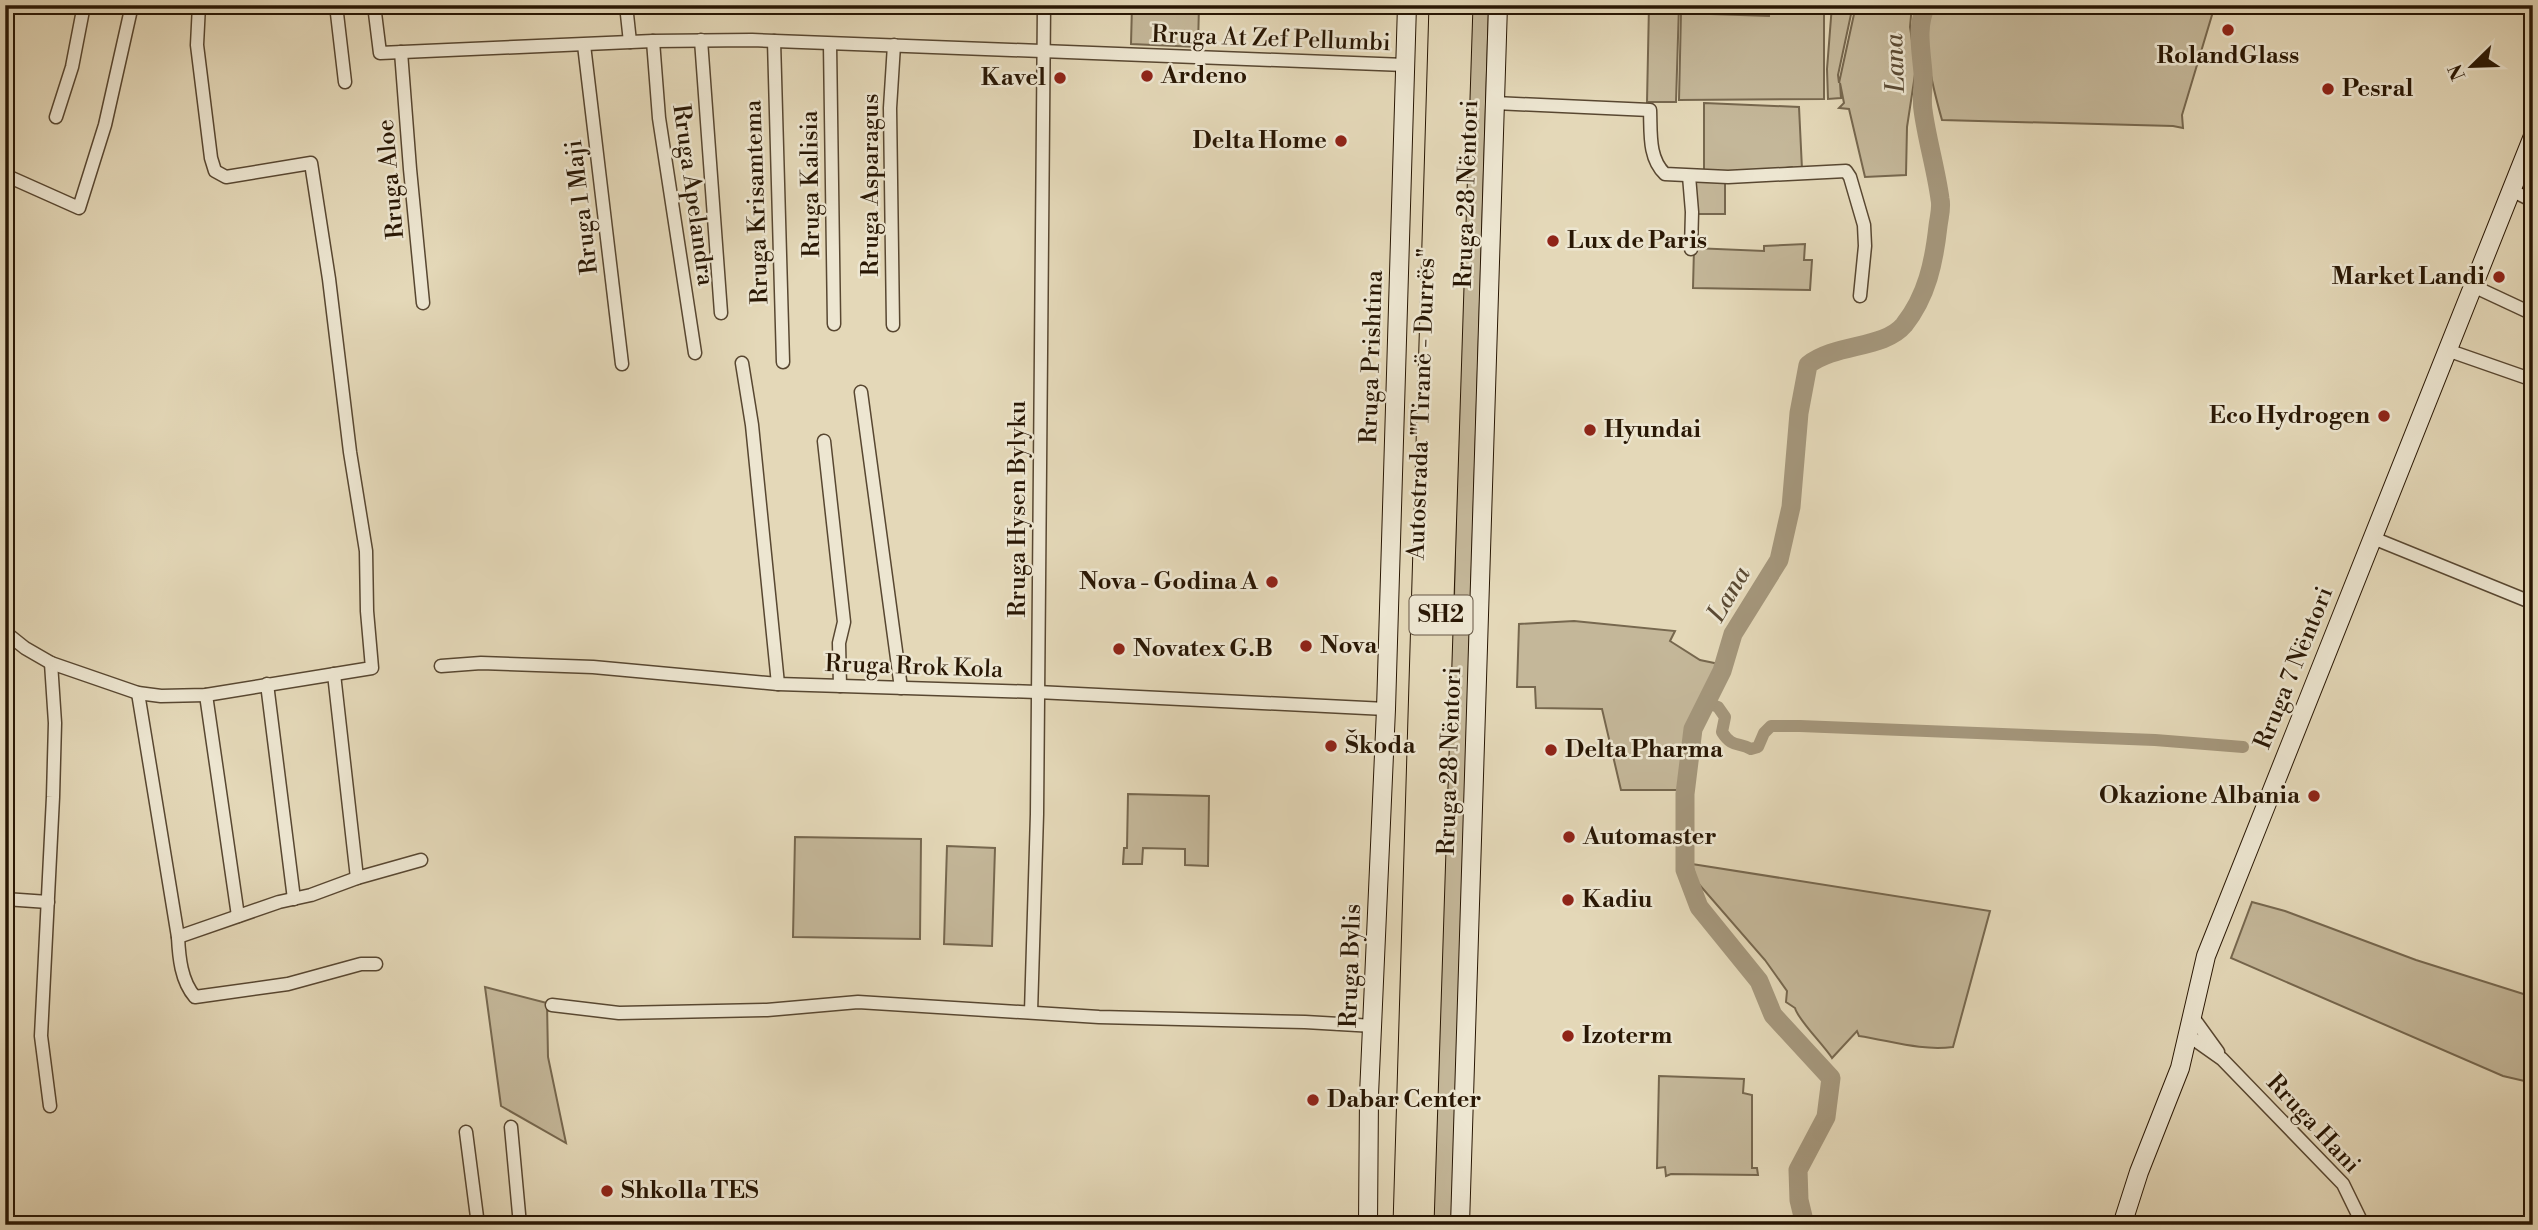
<svg xmlns="http://www.w3.org/2000/svg" width="2538" height="1230" viewBox="0 0 2538 1230" font-family="'Libre Bodoni',serif">
  <style>
    .green { fill: #c4b799; stroke: #76674e; stroke-width: 2 }
    .lines { fill: none; stroke-linecap: round; stroke-linejoin: round }
    .canal { stroke: #a4967b; stroke-width: 12 }
    .river { stroke: #a4967b; stroke-width: 19 }
    .street-casing { stroke: #584731; stroke-width: 15 }
    .secondary-casing { stroke: #291704; stroke-width: 20 }
    .highway-casing { stroke: #291704; stroke-width: 25 }
    .street { stroke: #ede6d1; stroke-width: 12 }
    .secondary { stroke: #ede6d1; stroke-width: 18 }
    .highway { stroke: #e4d8b8; stroke-width: 23 }
    .poi-dot { fill: #8f2418; stroke: #ede6d1; stroke-width: 2.5 }
    .labels { text-anchor: middle; dominant-baseline: central; stroke-width: 5; stroke-linejoin: round; paint-order: stroke }
    .shield { fill: #ede6d1; stroke: #645542; stroke-width: 2 }
    .shield-label { font-size: 23px; font-weight: bold; fill: #291704 }
    .street-label { font-size: 24px; fill: #291704; stroke: #ede6d1 }
    .poi-label { font-size: 24px; font-weight: bold; fill: #291704; stroke: #ede6d1; text-anchor: start }
    .water-label { font-size: 26px; font-style: italic; fill: #5a4a34; stroke: #ede6d1 }
  </style>
  <rect width="100%" height="100%" fill="#e4d8b8"/>
  <filter id="stains"><feTurbulence type="fractalNoise" baseFrequency=".00286" numOctaves="4"/><feColorMatrix values="0 0 0 0 .2 0 0 0 0 .09 0 0 0 0 .02 0 0 0 .5 -.17"/></filter>
  <radialGradient id="worn" r=".72"><stop offset=".6" stop-color="#630" stop-opacity="0"/><stop offset="1" stop-color="#630" stop-opacity=".3"/></radialGradient>
  <!-- green -->
  <g class="green">
    <path d="M 1132,5 L 1199,5 L 1198,47 L 1131,44 Z"/>
    <path d="M 1466,5 L 1489,5 L 1452,1225 L 1429,1225 L 1448,615 L 1454,599 Z"/>
    <path d="M 1649,5 L 1679,5 L 1676,102 L 1647,102 Z"/>
    <path d="M 1770,5 L 1824,5 L 1824,99 L 1679,100 L 1681,13 L 1769,16 Z"/>
    <path d="M 1832,5 L 1853,5 L 1838,75 L 1839,83 L 1856,5 L 1912,5 L 1910,27 L 1916,68 L 1907,127 L 1906,175 L 1865,177 L 1849,109 L 1839,108 L 1844,103 L 1840,83 L 1841,98 L 1828,99 L 1827,69 Z"/>
    <path d="M 1932,5 L 2215,5 L 2182,115 L 2183,128 L 2173,126 L 1942,120 C 1933,88 1919,37 1932,5 Z"/>
    <path d="M 1704,103 L 1799,107 L 1802,169 L 1794,171 L 1792,167 L 1786,168 L 1785,170 L 1769,171 L 1768,169 L 1760,171 L 1704,171 Z"/>
    <path d="M 1725,179 L 1725,214 L 1694,214 L 1695,181 Z"/>
    <path d="M 1805,244 L 1804,260 L 1812,260 L 1810,290 L 1693,288 L 1694,248 L 1764,251 L 1764,246 Z"/>
    <path d="M 1574,621 L 1675,631 L 1670,641 L 1700,660 L 1719,664 L 1689,726 L 1681,790 L 1621,790 L 1602,709 L 1536,708 L 1535,687 L 1517,687 L 1519,624 Z"/>
    <path d="M 1128,794 L 1209,796 L 1208,866 L 1185,865 L 1185,849 L 1143,848 L 1142,864 L 1123,864 L 1124,848 L 1127,848 Z"/>
    <path d="M 795,837 L 921,839 L 920,939 L 793,937 Z"/>
    <path d="M 947,846 L 995,848 L 992,946 L 944,944 Z"/>
    <path d="M 1692,864 L 1990,911 L 1953,1047 C 1920,1051 1892,1041 1859,1036 L 1857,1031 L 1832,1058 C 1823,1044 1798,1020 1795,1008 L 1786,1002 L 1787,991 L 1765,960 L 1697,882 Z"/>
    <path d="M 2252,902 L 2285,911 L 2416,960 L 2533,997 L 2533,1083 L 2503,1076 L 2231,958 Z"/>
    <path d="M 485,987 L 547,1003 L 548,1057 L 566,1143 L 501,1106 Z"/>
    <path d="M 1659,1076 L 1744,1079 L 1743,1093 L 1752,1095 L 1752,1168 L 1757,1168 L 1758,1175 L 1671,1174 L 1666,1176 L 1665,1167 L 1657,1168 Z"/>
  </g>
  <g class="lines">
    <!-- canal -->
    <path class="canal" d="M 1708,703 L 1718,707 L 1725,717 L 1722,732 C 1732,748 1739,742 1751,749 L 1758,747 L 1764,733 L 1771,726 L 1800,726 L 2155,740 L 2243,747"/>
    <!-- river -->
    <path class="river" d="M 1805,1225 L 1799,1200 L 1798,1170 L 1826,1117 L 1831,1078 L 1773,1015 L 1759,981 L 1699,907 L 1685,870 L 1685,794 L 1693,729 L 1722,671 L 1733,634 L 1779,560 L 1791,507 L 1799,413 L 1808,365 C 1836,343 1884,349 1904,325 C 1927,296 1934,262 1938,226 C 1939,217 1942,208 1940,199 C 1936,169 1927,140 1923,110 C 1921,98 1924,85 1923,73 C 1921,48 1916,28 1926,5"/>
    <defs>
      <g id="street">
        <path d="M 336,5 L 345,82"/>
        <path d="M 374,5 L 380,53 L 653,41 L 752,40 L 1405,65"/>
        <path d="M 626,5 L 630,42"/>
        <path d="M 701,40 L 721,313"/>
        <path d="M 653,41 L 659,118 L 695,353"/>
        <path d="M 774,41 L 783,362"/>
        <path d="M 830,44 L 834,324"/>
        <path d="M 584,45 L 622,364"/>
        <path d="M 401,52 L 410,169 L 423,303"/>
        <path d="M 1495,103 L 1650,110 C 1651,132 1648,158 1665,174 L 1728,177 L 1846,171 L 1850,177 L 1864,225 L 1865,246 L 1860,296"/>
        <path d="M 56,117 L 72,67 L 84,5"/>
        <path d="M 5,175 L 79,208 L 105,125 L 132,5"/>
        <path d="M 1689,176 L 1692,212 L 1691,249"/>
        <path d="M 2511,190 L 2533,201"/>
        <path d="M 2473,286 L 2533,314"/>
        <path d="M 893,325 L 890,108 L 894,45"/>
        <path d="M 2447,350 L 2533,380"/>
        <path d="M 742,363 L 752,425 L 778,684"/>
        <path d="M 861,392 L 901,688"/>
        <path d="M 824,441 L 844,622 L 839,643 L 840,686"/>
        <path d="M 2373,538 L 2533,603"/>
        <path d="M 5,632 L 25,648 L 51,663 L 138,693 L 161,696 L 206,695 L 372,668 L 367,611 L 366,551 L 350,452 L 329,279 L 311,163 L 226,177 L 215,171 L 211,158 L 197,45 L 199,5"/>
        <path d="M 441,666 L 481,663 L 593,667 L 778,684 L 1037,692 L 1386,709"/>
        <path d="M 334,674 L 357,878"/>
        <path d="M 267,684 L 294,899"/>
        <path d="M 138,693 L 178,937 C 179,957 181,981 195,997 L 288,984 L 361,964 L 376,964"/>
        <path d="M 206,695 L 238,916"/>
        <path d="M 5,899 L 48,902"/>
        <path d="M 178,937 L 279,902 L 311,895 L 357,878 L 421,860"/>
        <path d="M 552,1005 L 619,1013 L 767,1010 L 858,1002 L 1099,1017 L 1305,1022 L 1374,1026"/>
        <path d="M 1031,1012 L 1037,814 L 1044,5"/>
        <path d="M 2192,1016 L 2218,1052"/>
        <path d="M 2188,1035 L 2222,1059 L 2343,1184 L 2363,1225"/>
        <path d="M 50,1106 L 41,1036 L 53,797 L 55,723 L 51,663"/>
        <path d="M 511,1127 L 520,1225"/>
        <path d="M 466,1132 L 478,1225"/>
      </g>
      <g id="secondary">
        <path d="M 1368,1225 L 1369,1095 L 1386,709 L 1407,5"/>
        <path d="M 1460,1225 L 1498,5"/>
        <path d="M 2122,1225 L 2139,1172 L 2180,1068 L 2206,956 L 2533,136"/>
      </g>
      <g id="highway">
        <path d="M 1405,1225 L 1441,5"/>
        <path d="M 1422,1225 L 1461,5"/>
      </g>
    </defs>
    <!-- street casing -->
    <use href="#street" class="street-casing"/>
    <!-- secondary casing -->
    <use href="#secondary" class="secondary-casing"/>
    <!-- highway casing -->
    <use href="#highway" class="highway-casing"/>
    <!-- street -->
    <use href="#street" class="street"/>
    <!-- secondary -->
    <use href="#secondary" class="secondary"/>
    <!-- highway -->
    <use href="#highway" class="highway"/>
  </g>
  <!-- markers -->
  <g class="poi-dot">
    <circle cx="2228" cy="30" r="7"/>
    <circle cx="1147" cy="76" r="7"/>
    <circle cx="1060" cy="78" r="7"/>
    <circle cx="2328" cy="89" r="7"/>
    <circle cx="1341" cy="141" r="7"/>
    <circle cx="1553" cy="241" r="7"/>
    <circle cx="2499" cy="277" r="7"/>
    <circle cx="2384" cy="416" r="7"/>
    <circle cx="1590" cy="430" r="7"/>
    <circle cx="1272" cy="582" r="7"/>
    <circle cx="1306" cy="646" r="7"/>
    <circle cx="1119" cy="649" r="7"/>
    <circle cx="1331" cy="746" r="7"/>
    <circle cx="1551" cy="750" r="7"/>
    <circle cx="2314" cy="796" r="7"/>
    <circle cx="1569" cy="837" r="7"/>
    <circle cx="1568" cy="900" r="7"/>
    <circle cx="1568" cy="1036" r="7"/>
    <circle cx="1313" cy="1100" r="7"/>
    <circle cx="607" cy="1191" r="7"/>
  </g>
  <g class="labels">
    <!-- shield labels -->
    <rect class="shield" x="1409.5" y="595.5" width="63" height="39" rx="5"/>
    <g class="shield-label">
      <text x="1441" y="615">SH2</text>
    </g>
    <!-- street labels -->
    <g class="street-label">
      <text transform="translate(1271 39) rotate(2)">Rruga At Zef Pellumbi</text>
      <text transform="translate(391 179) rotate(-95)">Rruga Aloe</text>
      <text transform="translate(811 184) rotate(-91)">Rruga Kalisia</text>
      <text transform="translate(871 185) rotate(-90)">Rruga Asparagus</text>
      <text transform="translate(1467 194) rotate(-88)">Rruga 28 Nëntori</text>
      <text transform="translate(693 195) rotate(82)">Rruga Apelandra</text>
      <text transform="translate(757 202) rotate(-92)">Rruga Krisamtema</text>
      <text transform="translate(582 207) rotate(-97)">Rruga 1 Maji</text>
      <text transform="translate(1372 357) rotate(-88)">Rruga Prishtina</text>
      <text transform="translate(1422 404) rotate(-88)">Autostrada "Tiranë - Durrës"</text>
      <text transform="translate(1018 509) rotate(-90)">Rruga Hysen Bylyku</text>
      <text transform="translate(914 667) rotate(2)">Rruga Rrok Kola</text>
      <text transform="translate(2294 668) rotate(-68)">Rruga 7 Nëntori</text>
      <text transform="translate(1450 761) rotate(-88)">Rruga 28 Nëntori</text>
      <text transform="translate(1351 966) rotate(-88)">Rruga Bylis</text>
      <text transform="translate(2313 1124) rotate(47)">Rruga Hani</text>
    </g>
    <!-- poi labels -->
    <g class="poi-label">
      <text x="2228" y="56" text-anchor="middle">RolandGlass</text>
      <text x="1161" y="76">Ardeno</text>
      <text x="1046" y="78" text-anchor="end">Kavel</text>
      <text x="2342" y="89">Pesral</text>
      <text x="1327" y="141" text-anchor="end">Delta Home</text>
      <text x="1567" y="241">Lux de Paris</text>
      <text x="2485" y="277" text-anchor="end">Market Landi</text>
      <text x="2370" y="416" text-anchor="end">Eco Hydrogen</text>
      <text x="1604" y="430">Hyundai</text>
      <text x="1258" y="582" text-anchor="end">Nova - Godina A</text>
      <text x="1320" y="646">Nova</text>
      <text x="1133" y="649">Novatex G.B</text>
      <text x="1345" y="746">Škoda</text>
      <text x="1565" y="750">Delta Pharma</text>
      <text x="2300" y="796" text-anchor="end">Okazione Albania</text>
      <text x="1583" y="837">Automaster</text>
      <text x="1582" y="900">Kadiu</text>
      <text x="1582" y="1036">Izoterm</text>
      <text x="1327" y="1100">Dabar Center</text>
      <text x="621" y="1191">Shkolla TES</text>
    </g>
    <!-- water labels -->
    <g class="water-label">
      <text transform="translate(1895 63) rotate(-92)">Lana</text>
      <text transform="translate(1729 594) rotate(-60)">Lana</text>
    </g>
  </g>
  <!-- margin -->
  <rect width="2538" height="1230" fill="none" stroke="#e4d8b8" stroke-width="28"/>
  <rect x="7" y="7" width="2524" height="1216" fill="none" stroke="#291704" stroke-width="3.5"/>
  <rect x="14" y="14" width="2510" height="1202" fill="none" stroke="#291704" stroke-width="2"/>
  <!-- north arrow -->
  <g transform="translate(2472 66) rotate(247)" stroke="#ede6d1" stroke-width="5" paint-order="stroke">
  <path d="M0-5L12 26L0 18L-12 26Z" fill="#291704"/>
  <text y="-10" font-size="19" font-weight="bold" text-anchor="middle" fill="#291704">N</text>
  </g>
  <rect width="100%" height="100%" filter="url(#stains)"/>
  <rect width="100%" height="100%" fill="url(#worn)"/>
</svg>
